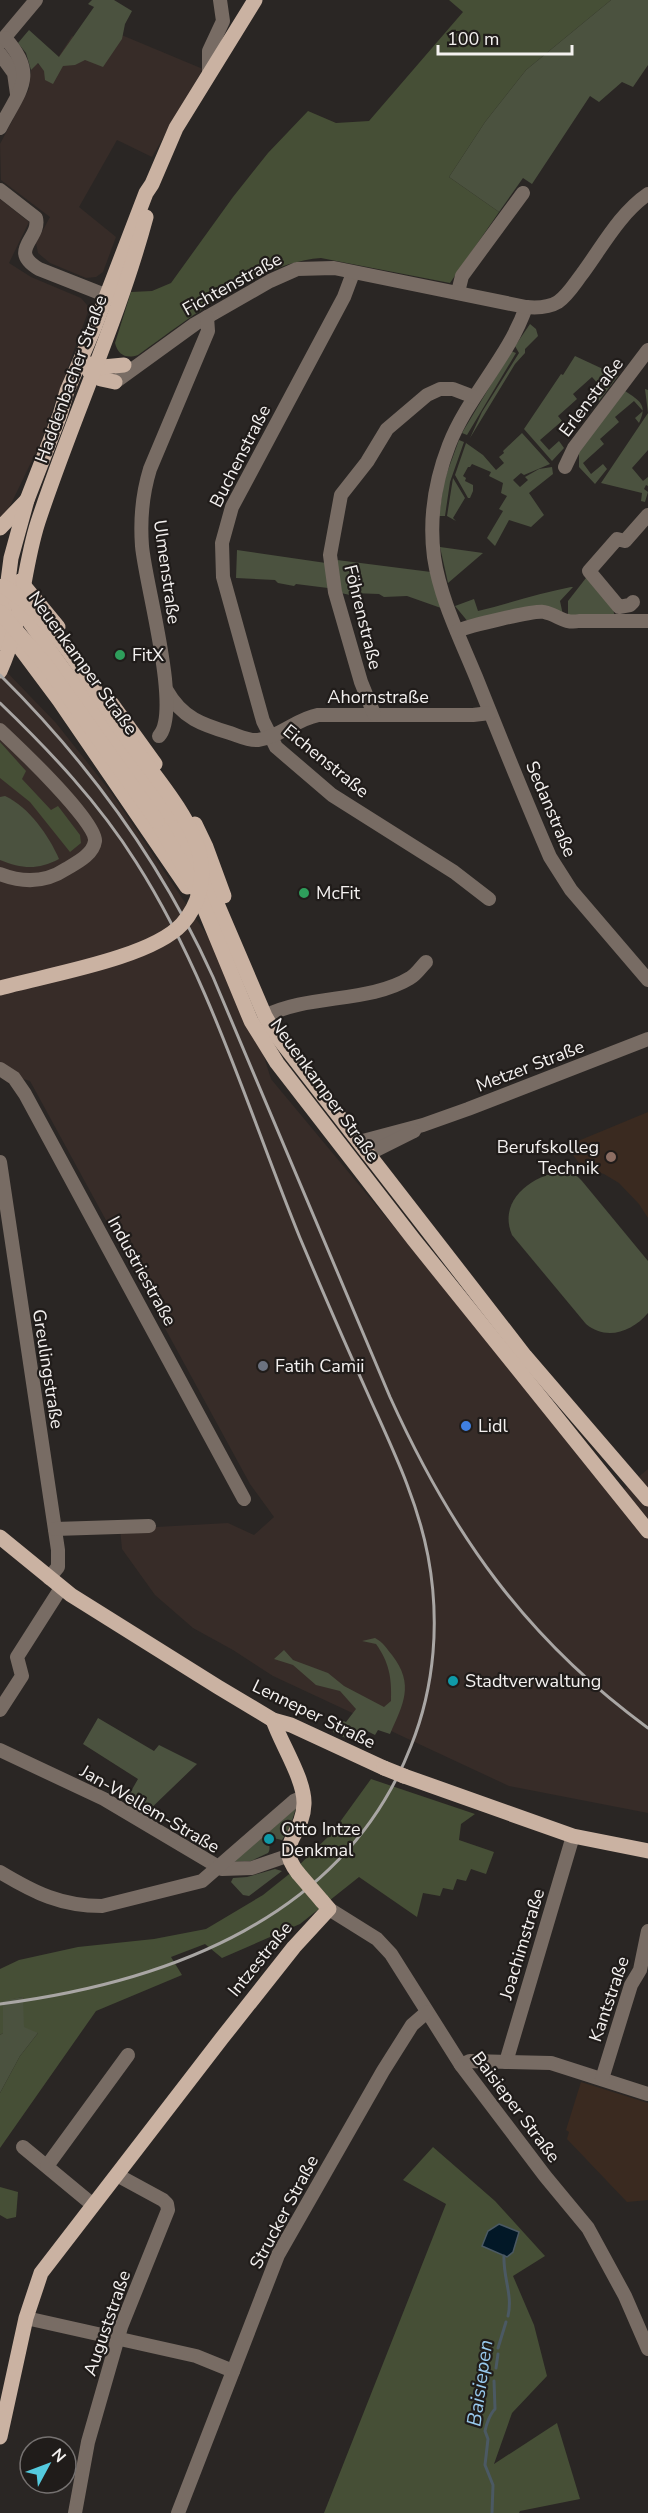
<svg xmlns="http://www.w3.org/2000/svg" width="648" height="2513" viewBox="0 0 648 2513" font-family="'Nunito Sans',sans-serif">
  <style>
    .built { fill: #372c28 }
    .education { fill: #3a2a20 }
    .green { fill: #4b523f }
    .forest { fill: #464f36 }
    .water { fill: #021827; stroke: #4b5963; stroke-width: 1.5 }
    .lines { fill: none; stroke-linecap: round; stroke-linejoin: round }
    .stream { stroke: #4b5963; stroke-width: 3 }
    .minor { stroke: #786c64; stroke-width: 14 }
    .major { stroke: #cab2a2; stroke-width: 15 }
    .rail { stroke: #a9a6a4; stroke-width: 3 }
    .major-bridge { stroke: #cab2a2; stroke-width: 15 }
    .leisure-dot { fill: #2e9e5b; stroke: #201c1a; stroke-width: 2 }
    .education-dot { fill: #8d6e63; stroke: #201c1a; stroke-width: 2 }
    .worship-dot { fill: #6b7280; stroke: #201c1a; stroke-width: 2 }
    .shop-dot { fill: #3f7fe0; stroke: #201c1a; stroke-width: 2 }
    .culture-dot { fill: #0f9aa8; stroke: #201c1a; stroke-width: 2 }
    .labels { text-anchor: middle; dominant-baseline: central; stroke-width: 4.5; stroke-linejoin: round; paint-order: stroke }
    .street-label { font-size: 18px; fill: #f4f1f0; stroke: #201c1a }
    .poi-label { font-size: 18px; fill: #f4f1f0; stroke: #201c1a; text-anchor: start }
    .water-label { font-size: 20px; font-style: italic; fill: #98c9ed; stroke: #201c1a }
  </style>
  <rect width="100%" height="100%" fill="#2a2624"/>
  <!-- built -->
  <g class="built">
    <path d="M 112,31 L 203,69 L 152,157 L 117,140 L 79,207 L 116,237 L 103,272 L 96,277 L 86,278 L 50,263 L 38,253 L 36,243 L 50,217 L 1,180 L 0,144 L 29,89 L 31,70 L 37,63 L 48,73 L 72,36 L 101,52 Z"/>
    <path d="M 0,199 L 29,222 L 9,263 L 31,277 L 81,298 L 87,305 L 88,312 L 39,446 L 9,508 L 0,518 Z"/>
    <path d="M 0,665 L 56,723 L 110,791 L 242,987 L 271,1079 L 617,1495 L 648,1469 L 648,1813 L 509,1786 L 273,1676 L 233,1650 L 193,1628 L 155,1595 L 122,1549 L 120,1529 L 228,1523 L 254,1535 L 274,1517 L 250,1484 L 30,1081 L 0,1072 Z"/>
  </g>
  <!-- education -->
  <g class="education">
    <path d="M 648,1112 L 648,1218 L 639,1204 L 619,1183 L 604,1174 L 583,1168 L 566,1146 Z"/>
    <path d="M 581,2082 L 648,2103 L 648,2200 L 627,2202 L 567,2139 L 569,2132 L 566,2130 Z"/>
  </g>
  <!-- green -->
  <g class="green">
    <path d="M 92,0 L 114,0 L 132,11 L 125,24 L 122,39 L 103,67 L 85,60 L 75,65 L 63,66 L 53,84 L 45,80 L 44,71 L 38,63 L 31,70 L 26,53 L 18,43 L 29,30 L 59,57 L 94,7 L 88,4 Z"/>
    <path d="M 611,0 L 648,0 L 648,65 L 633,87 L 622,82 L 599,102 L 590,96 L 532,184 L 523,178 L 499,212 L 449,177 L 485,122 L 526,70 Z"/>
    <path d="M 530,324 L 536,329 L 538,336 L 525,349 L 525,353 L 515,364 L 470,438 L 482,412 L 519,353 L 515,346 Z"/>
    <path d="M 511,351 L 516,353 L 467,435 L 462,433 Z"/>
    <path d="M 575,356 L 618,376 L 599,401 L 593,394 L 601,387 L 592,377 L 573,394 L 577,399 L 558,416 L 562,421 L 540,440 L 549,450 L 559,441 L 564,448 L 552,461 L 524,429 L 561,374 L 563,375 Z"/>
    <path d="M 645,389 L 648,390 L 648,450 L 632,468 L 643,481 L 648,477 L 648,486 L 646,485 L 644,489 L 648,492 L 645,502 L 641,501 L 642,493 L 601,483 L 648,413 Z"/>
    <path d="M 625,391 C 640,401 648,405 639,423 L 635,418 L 643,411 L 634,401 L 615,417 L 619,422 L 600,439 L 604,444 L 583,463 L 591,474 L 603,464 L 607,469 L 595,484 L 579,467 L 579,451 Z"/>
    <path d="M 522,433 L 550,464 L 524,475 L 521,473 L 513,480 L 520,487 L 528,480 L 525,477 L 539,469 L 552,467 L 553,474 L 529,493 L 544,515 L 531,527 L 509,520 L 495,546 L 487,538 L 503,511 L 499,509 L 507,496 L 501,493 L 503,483 L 489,476 L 491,472 L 472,464 L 470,467 L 468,467 L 463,476 L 466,478 L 465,481 L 473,485 L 473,491 L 470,498 L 468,498 L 455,475 L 466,443 L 483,455 L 496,470 L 504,463 L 499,457 L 504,453 L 503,451 Z"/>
    <path d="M 459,440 L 464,442 L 450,482 L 445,516 L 439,516 L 444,481 Z"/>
    <path d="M 453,478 L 465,498 L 453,518 L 456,521 L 447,516 Z"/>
    <path d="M 440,547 L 483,553 L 448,583 Z"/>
    <path d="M 237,550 L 326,563 L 328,588 L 296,584 L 294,586 L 278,583 L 275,580 L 236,578 Z"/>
    <path d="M 337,560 L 431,572 L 441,608 L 407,596 L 384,597 L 379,594 L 352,593 L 350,595 L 341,593 Z"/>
    <path d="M 586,578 L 592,578 L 612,602 L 615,619 L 568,619 L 568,601 Z"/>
    <path d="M 571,587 L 573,587 L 560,601 L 563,615 L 469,623 L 455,606 L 474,599 L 478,611 C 510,603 540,593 571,587 Z"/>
    <path d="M 5,796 C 29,807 49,836 59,859 C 38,870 22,869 0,860 L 0,797 Z"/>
    <path d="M 565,1171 L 575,1174 L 582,1181 L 648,1261 L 648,1313 C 632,1332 606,1341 586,1324 L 512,1235 C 497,1199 534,1174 565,1171 Z"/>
    <path d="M 375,1638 C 383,1642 387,1649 392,1655 C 415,1685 403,1704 390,1734 L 378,1730 L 375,1735 L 361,1728 L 354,1742 L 333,1732 L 339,1719 L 346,1722 L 356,1709 L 340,1691 L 316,1685 L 293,1665 L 274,1659 L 284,1650 L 293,1660 L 328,1673 L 344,1686 L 384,1707 L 391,1701 C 392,1678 389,1662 376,1644 L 362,1641 Z"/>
    <path d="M 98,1718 L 154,1751 L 159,1745 L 197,1764 L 144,1815 L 129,1805 L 134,1796 L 130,1793 L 138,1779 L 83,1744 Z"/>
    <path d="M 296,1808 L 290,1827 L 282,1840 L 273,1838 C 266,1843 272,1848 268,1853 L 251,1861 L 231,1862 Z"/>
    <path d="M 275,1869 L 282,1871 L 249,1896 L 243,1895 L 231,1882 L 233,1878 L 247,1877 Z"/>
    <path d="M 23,1997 L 38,2033 L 20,2056 L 0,2093 L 0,2035 L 3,2033 L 3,2000 Z"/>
  </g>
  <!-- forest -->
  <g class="forest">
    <path d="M 449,0 L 611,0 L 526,70 L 485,122 L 449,177 L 499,212 L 450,283 L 321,258 C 260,262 188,319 138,355 C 126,359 118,355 115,343 L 131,292 L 152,291 L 171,283 L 233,197 L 268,153 L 308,111 L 336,123 L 369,121 L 463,12 Z"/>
    <path d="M 0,742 L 26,771 L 22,779 L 51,810 L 58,806 L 80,835 L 81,843 L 70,852 L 30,802 L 0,778 Z"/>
    <path d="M 371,1779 L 475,1814 L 461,1824 L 459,1840 L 494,1852 L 486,1874 L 471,1869 L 466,1881 L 457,1879 L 453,1890 L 443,1888 L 440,1896 L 423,1893 L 417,1917 L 359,1877 L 300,1924 L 222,1958 L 205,1944 L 171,1957 L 182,1975 L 96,2011 L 0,2148 L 0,2093 L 20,2056 L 38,2033 L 24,2027 L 23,1997 L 3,2001 L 3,2033 L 0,2035 L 0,1969 L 19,1960 L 78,1947 L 154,1939 L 206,1929 L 263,1895 L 293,1871 L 332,1833 Z"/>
    <path d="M 433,2147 L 495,2201 L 545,2256 L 513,2276 L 534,2325 L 547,2376 L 512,2413 L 494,2464 L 557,2423 L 580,2499 L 520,2511 L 519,2513 L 324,2513 L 446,2204 L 403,2180 Z"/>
    <path d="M 0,2187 L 18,2192 L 16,2217 L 7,2219 L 0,2215 Z"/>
  </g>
  <!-- water -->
  <path class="water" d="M 499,2224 L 519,2232 L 513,2252 L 507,2257 L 482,2246 L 488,2231 Z"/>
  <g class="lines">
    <!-- stream -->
    <g class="stream">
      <path d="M 504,2256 C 503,2278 513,2295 508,2316"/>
      <path d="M 498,2348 L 506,2322"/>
      <path d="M 496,2368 L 498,2354"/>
      <path d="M 492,2513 L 493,2485 L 485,2465 L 488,2439 L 485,2431 C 486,2425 490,2414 495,2409 L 494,2381"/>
    </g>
    <!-- minor -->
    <g class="minor">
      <path d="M 0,43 L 36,0"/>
      <path d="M 0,54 L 14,73 L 17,94"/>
      <path d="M 209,72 L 209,51 L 223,21 L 220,0"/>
      <path d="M 0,128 C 19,91 39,75 5,38"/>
      <path d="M 0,190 L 36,218 C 41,239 7,250 39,269 L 105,295"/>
      <path d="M 353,273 L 344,297 L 232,507 L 222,543 L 223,577 L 263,721 L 276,747 L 332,795 L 454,872 L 489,899"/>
      <path d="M 458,292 L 462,276 L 523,193"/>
      <path d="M 526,307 C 509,357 468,396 449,445 C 435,481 429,519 434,557 C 440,598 460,638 476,677 C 500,737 524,797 550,857 L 571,890 L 648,980"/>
      <path d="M 115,382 L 195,324 L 270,281 L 297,269 L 334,268 L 526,307 C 537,308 548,308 558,302 C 568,295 575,283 582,274 C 602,247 620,213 648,194"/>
      <path d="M 565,467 L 574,448 L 648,350"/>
      <path d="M 633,602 L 630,605 L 619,607 L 589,571 L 617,539 L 625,541 L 648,515"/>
      <path d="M 457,631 C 468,626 535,610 544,612 C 558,615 564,624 579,621 L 648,621"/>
      <path d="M 167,691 C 182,718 203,725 230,733 C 239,736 249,741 258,740 C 280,737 296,719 318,715 L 473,715 L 490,713"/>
      <path d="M 374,714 L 361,682 L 335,592 L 330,555 L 341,495 L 367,462 L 387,429 L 427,395 L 440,389 L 453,389 L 474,397"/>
      <path d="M 0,730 C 17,746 97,822 95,841 C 93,855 76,863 66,869 C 45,883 23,883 0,874"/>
      <path d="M 159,736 C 182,711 145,583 142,546 C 140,519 142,495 150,469 L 208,331 L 207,317"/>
      <path d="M 265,1016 C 309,994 369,1003 410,978 C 416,975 421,967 426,962"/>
      <path d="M 0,1069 L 14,1078 L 25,1094 L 244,1499"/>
      <path d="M 359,1142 L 423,1125 L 468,1109 L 648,1039"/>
      <path d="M 368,1154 L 414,1131"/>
      <path d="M 0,1162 L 58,1550 L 58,1567 L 49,1578"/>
      <path d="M 55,1529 L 149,1526"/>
      <path d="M 0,1710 L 22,1676 L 17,1657 L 61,1588"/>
      <path d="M 0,1750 L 104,1799 L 222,1869 L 252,1868 L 287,1856"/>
      <path d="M 0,1872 C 35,1893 61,1906 102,1906 L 202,1881 L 294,1801 L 303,1797"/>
      <path d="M 329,1909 L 377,1939 L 391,1954 L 461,2065 L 545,2176 L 588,2228 L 625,2296 L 648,2349"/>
      <path d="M 506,2062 L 573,1836"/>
      <path d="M 461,2065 L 470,2061 L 551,2063 L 648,2094"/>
      <path d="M 602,2079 L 631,1985 L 640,1970 L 648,1931"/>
      <path d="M 23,2147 L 93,2205"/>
      <path d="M 47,2166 L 128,2055"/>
      <path d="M 26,2318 L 196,2356 L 233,2371"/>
      <path d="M 75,2513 L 88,2442 L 121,2327 L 168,2210 L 167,2204 L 163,2200 L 117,2175"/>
      <path d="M 178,2513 L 278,2255 L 383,2071 L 412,2025 L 427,2012"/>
    </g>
    <!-- major -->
    <g class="major">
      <path d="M 90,364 L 101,379 L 115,382"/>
      <path d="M 89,371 L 103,367 L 124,365"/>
      <path d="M 0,528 L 27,500"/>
      <path d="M 20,581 L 58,627"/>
      <path d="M 12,637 L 59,700 L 187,887"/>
      <path d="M 0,643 L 11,558 L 27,500 L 60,415 L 67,391 L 93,331 L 146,193 L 152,184 L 176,128 L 255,0"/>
      <path d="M 0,671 C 23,621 22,572 38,522 C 72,419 118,321 146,217"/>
      <path d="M 111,703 L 155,764"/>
      <path d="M 168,816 L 206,878 L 265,1016 L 276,1035 L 525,1356 L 648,1499"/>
      <path d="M 157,821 L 195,886 L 251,1021 L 277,1063 L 414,1240 L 648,1531"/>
      <path d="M 195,824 L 206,847 L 224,896"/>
      <path d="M 0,1537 L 71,1595 L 218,1687 L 273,1720 L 291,1725 L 384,1768"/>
      <path d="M 273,1720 C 281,1744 305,1780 304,1804 C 303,1837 274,1843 298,1873"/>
      <path d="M 404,1776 L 573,1836 L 648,1851"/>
      <path d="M 0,2437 L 26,2318 L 41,2273 L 222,2038 L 294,1947 L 329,1909 L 322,1901"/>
    </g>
    <!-- rail -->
    <g class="rail">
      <path d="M 0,675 C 90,764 161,862 213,977 L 390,1397 C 452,1534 526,1639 648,1728"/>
      <path d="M 0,703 C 50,751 99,803 136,862 C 209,976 249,1113 300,1238 C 322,1290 344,1341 367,1392 C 391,1446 417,1498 428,1556 C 440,1620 435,1686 411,1746 C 345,1917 169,1982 0,2004"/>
    </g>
    <!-- major-bridge -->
    <g class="major-bridge">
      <path d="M 16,603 L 168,816"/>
      <path d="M 0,612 L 46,665 L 157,821"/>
      <path d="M 0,988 C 47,975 151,958 182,924 C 199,905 205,880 200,856 C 192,817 149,769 126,737 C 96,694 67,641 29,605 C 21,598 12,592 3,586"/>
      <path d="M 384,1768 L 404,1776"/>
      <path d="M 298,1873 L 322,1901"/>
    </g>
  </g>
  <!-- markers -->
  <g class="leisure-dot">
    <circle cx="120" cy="655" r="6"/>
    <circle cx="304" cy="893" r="6"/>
  </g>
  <circle class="education-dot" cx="611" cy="1157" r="6"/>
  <circle class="worship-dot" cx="263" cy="1366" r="6"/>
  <circle class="shop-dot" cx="466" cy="1426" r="6"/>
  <g class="culture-dot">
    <circle cx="453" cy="1681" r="6"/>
    <circle cx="269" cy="1839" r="6"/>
  </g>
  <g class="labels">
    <!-- street labels -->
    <g class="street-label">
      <text transform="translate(232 284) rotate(-29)">Fichtenstraße</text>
      <text transform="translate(71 379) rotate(-70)">Haddenbacher Straße</text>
      <text transform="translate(591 397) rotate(-53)">Erlenstraße</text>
      <text transform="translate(240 456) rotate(-63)">Buchenstraße</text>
      <text transform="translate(167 572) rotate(82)">Ulmenstraße</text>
      <text transform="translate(363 617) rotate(76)">Föhrenstraße</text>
      <text transform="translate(83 663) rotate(54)">Neuenkamper Straße</text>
      <text x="378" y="697">Ahornstraße</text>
      <text transform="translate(326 761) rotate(39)">Eichenstraße</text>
      <text transform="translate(551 809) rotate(67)">Sedanstraße</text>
      <text transform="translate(530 1066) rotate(-21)">Metzer Straße</text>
      <text transform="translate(325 1090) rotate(54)">Neuenkamper Straße</text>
      <text transform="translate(142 1271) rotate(61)">Industriestraße</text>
      <text transform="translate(48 1369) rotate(81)">Greulingstraße</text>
      <text transform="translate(314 1714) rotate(26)">Lenneper Straße</text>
      <text transform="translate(150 1809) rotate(30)">Jan-Wellem-Straße</text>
      <text transform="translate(522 1944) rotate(-73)">Joachimstraße</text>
      <text transform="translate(260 1959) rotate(-51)">Intzestraße</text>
      <text transform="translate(609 1999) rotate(-71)">Kantstraße</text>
      <text transform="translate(516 2107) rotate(53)">Baisieper Straße</text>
      <text transform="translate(284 2212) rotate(-62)">Strucker Straße</text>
      <text transform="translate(107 2323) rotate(-71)">Auguststraße</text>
    </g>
    <!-- poi labels -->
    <g class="poi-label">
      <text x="132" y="655">FitX</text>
      <text x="316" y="893">McFit</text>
      <text x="599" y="1147" text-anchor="end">Berufskolleg<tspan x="599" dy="21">Technik</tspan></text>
      <text x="275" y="1366">Fatih Camii</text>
      <text x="478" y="1426">Lidl</text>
      <text x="465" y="1681">Stadtverwaltung</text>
      <text x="281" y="1829">Otto Intze<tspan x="281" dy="21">Denkmal</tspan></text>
    </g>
    <!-- water labels -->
    <g class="water-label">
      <text transform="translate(480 2383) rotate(-82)">Baisiepen</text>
    </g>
  </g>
  <!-- north arrow -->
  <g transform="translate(48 2465) rotate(49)"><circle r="28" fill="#201c1a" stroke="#757170" stroke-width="1.5"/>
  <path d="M0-4.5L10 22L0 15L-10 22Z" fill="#54cade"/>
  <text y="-9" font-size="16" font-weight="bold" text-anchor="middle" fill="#f4f1f0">N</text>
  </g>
  <!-- scale -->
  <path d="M438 45v9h134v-9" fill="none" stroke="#f4f1f0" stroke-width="3"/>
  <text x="447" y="45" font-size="18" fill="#f4f1f0" stroke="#201c1a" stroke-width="4.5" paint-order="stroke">100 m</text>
</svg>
